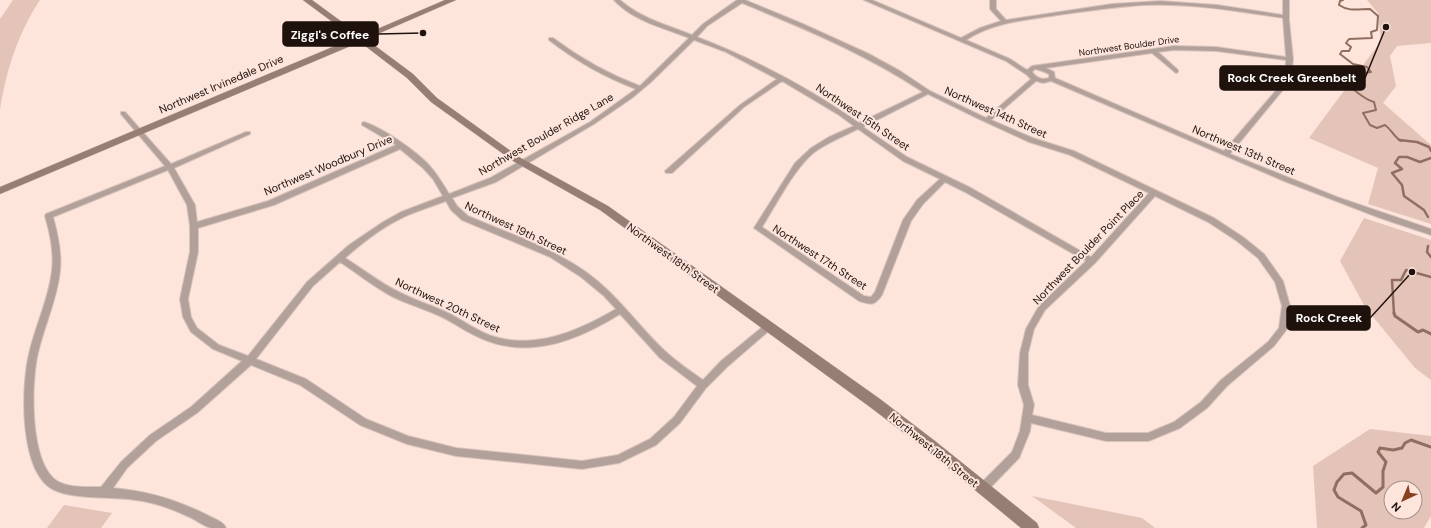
<svg xmlns="http://www.w3.org/2000/svg" width="1431" height="528" viewBox="0 0 1431 528" font-family="'DM Sans',sans-serif">
  <style>
    .green { fill: #e4c4b9; fill-rule: evenodd }
    .lines { fill: none; stroke-linecap: round; stroke-linejoin: round }
    .stream-far2 { stroke: #916e60; stroke-width: 2 }
    .stream-far1 { stroke: #916e60; stroke-width: 2.5 }
    .stream { stroke: #916e60; stroke-width: 3 }
    .street-casing { stroke: #d9c3bb; stroke-width: 2 }
    .secondary-casing { stroke: #d9c3bb; stroke-width: 1 }
    .street { fill: #b2a19b; fill-rule: evenodd }
    .secondary { fill: #967e75; fill-rule: evenodd }
    .labels { text-anchor: middle; dominant-baseline: central; stroke-width: 4; stroke-linejoin: round; paint-order: stroke }
    .far-street-label { font-size: 9px; fill: #1f120d; stroke: #fde5dc }
    .street-label { font-size: 11px; fill: #1f120d; stroke: #fde5dc }
    .leader { fill: none; stroke: #1f120d; stroke-width: 1.5 }
    .callout-dot { fill: #1f120d; stroke: #fde5dc; stroke-width: 1.5 }
    .callout { fill: #1f120d; stroke: #1f120d; stroke-width: 1.5 }
    .callout-label { font-size: 12px; text-anchor: middle; font-weight: bold; fill: #fff }
  </style>
  <rect width="100%" height="100%" fill="#fde5dc"/>
  <!-- green -->
  <g class="green">
    <path d="M 13,0 L 40,0 C 18,33 6,71 0,110 L 0,19 Z"/>
    <path d="M 1367,0 L 1431,0 L 1431,43 L 1397,46 L 1390,56 L 1396,86 L 1383,103 L 1431,145 L 1431,224 L 1368,204 L 1378,168 L 1309,138 L 1381,41 L 1378,13 Z"/>
    <path d="M 1364,218 L 1431,240 L 1431,380 L 1415,368 L 1365,307 L 1340,261 Z"/>
    <path d="M 1370,429 L 1431,436 L 1431,516 L 1424,528 L 1317,528 L 1313,466 ZM 1391,488 L 1415,488 L 1415,512 L 1391,512 Z"/>
    <path d="M 1032,496 L 1142,518 L 1155,528 L 1076,528 Z"/>
    <path d="M 64,505 L 112,513 L 101,528 L 47,528 Z"/>
  </g>
  <g class="lines">
    <!-- stream-far2 -->
    <path class="stream-far2" d="M 1343,0 L 1340,1 L 1339,5 C 1349,12 1359,9 1370,9 L 1378,16 L 1377,30 L 1371,32 L 1372,38 L 1349,39 L 1346,43 L 1351,47 L 1349,51 L 1342,51 L 1340,54 L 1353,64 L 1367,67 L 1371,72 L 1364,73 L 1358,83 L 1351,83 L 1351,88 C 1359,93 1365,100 1374,102 L 1376,110 L 1363,113 L 1370,125 L 1377,128 L 1385,125 C 1392,130 1394,137 1401,141"/>
    <!-- stream-far1 -->
    <g class="stream-far1">
      <path d="M 1399,140 L 1417,142 L 1429,147 L 1431,151"/>
      <path d="M 1428,217 L 1424,210 L 1404,196 L 1402,185 L 1392,173 L 1402,169 L 1395,163 L 1399,157 L 1407,157 L 1420,162 L 1431,158"/>
      <path d="M 1428,246 L 1427,252 L 1431,257"/>
      <path d="M 1394,314 L 1392,280 L 1401,280 L 1406,270 L 1431,277"/>
    </g>
    <!-- stream -->
    <g class="stream">
      <path d="M 1394,313 L 1395,316 L 1418,332 L 1423,330 L 1431,334"/>
      <path d="M 1362,528 L 1366,525 L 1361,511 L 1338,497 L 1334,490 L 1337,482 L 1344,474 L 1352,473 L 1376,493 L 1383,487 L 1383,471 L 1386,462 L 1378,452 L 1380,448 L 1393,450 L 1402,448 L 1405,443 L 1411,440 L 1431,447"/>
    </g>
    <defs>
      <path id="street" d="M 614,0 L 620,0 C 640,18 667,25 692,35 L 703,24 L 737,0 L 745,0 L 803,24 L 869,54 L 900,71 L 930,91 L 986,118 L 1031,79 L 1027,75 L 1006,61 L 864,0 L 872,0 L 961,38 L 980,28 L 1001,21 L 990,9 L 990,0 L 996,0 L 996,9 L 1006,20 L 1112,4 L 1160,1 L 1217,5 L 1283,15 L 1283,0 L 1289,0 L 1289,20 L 1293,59 L 1291,80 L 1230,154 L 1337,197 L 1431,229 L 1431,235 L 1380,218 L 1284,181 L 1051,81 L 1043,83 L 1036,81 L 991,120 L 1033,138 L 1074,151 L 1214,218 L 1243,237 L 1264,254 L 1283,281 L 1290,306 L 1287,329 L 1274,346 L 1227,386 L 1207,408 L 1180,428 L 1151,440 L 1148,441 L 1106,441 L 1031,423 L 1030,431 L 1019,458 L 986,492 L 982,494 L 978,492 L 977,489 L 978,486 L 1012,452 L 1020,431 L 1024,405 L 1018,385 L 1020,353 L 1026,329 L 1039,306 L 1086,261 L 965,192 L 945,182 L 923,204 L 911,221 L 882,295 C 874,306 872,305 859,301 L 754,228 L 795,163 L 811,148 L 829,137 L 854,126 L 839,115 L 782,81 L 744,107 L 672,173 L 666,173 L 665,171 L 740,105 L 777,79 L 726,52 L 694,40 L 651,82 L 632,98 L 594,124 L 496,182 L 452,198 L 457,206 L 468,216 C 508,233 550,247 586,272 C 618,295 638,326 666,352 C 677,362 690,371 703,380 L 721,361 L 765,325 L 771,325 L 772,327 L 771,329 L 727,367 L 706,388 L 680,423 L 656,445 L 619,463 L 582,469 L 456,456 L 407,444 L 360,425 L 300,385 L 251,365 L 197,413 L 156,441 L 127,468 L 113,488 C 147,491 178,500 209,516 C 215,519 224,522 226,528 C 222,528 215,528 211,528 C 203,526 195,519 187,516 C 170,508 153,502 135,500 C 110,496 77,500 54,490 C 19,473 21,387 29,354 C 35,326 49,299 52,270 C 54,251 50,234 45,216 L 46,214 L 165,166 L 121,114 L 121,112 L 125,112 L 171,164 L 246,132 L 250,132 L 250,134 L 174,168 L 195,205 L 197,222 L 268,201 L 396,145 L 362,125 L 362,123 L 364,122 C 383,128 416,151 429,165 C 437,174 443,184 449,194 L 490,178 L 590,122 L 636,89 C 604,77 576,61 549,40 L 549,38 L 553,38 C 580,58 608,74 640,86 L 689,38 C 664,28 633,21 614,0 ZM 742,3 C 805,29 866,54 923,92 L 859,123 C 809,88 754,59 697,37 L 707,26 ZM 1144,5 C 1191,3 1237,11 1283,18 L 1286,57 L 1216,47 L 1174,46 L 1032,66 L 1027,70 L 1010,59 L 966,40 C 994,22 1026,20 1058,15 C 1086,11 1115,7 1144,5 ZM 1174,50 L 1216,51 L 1286,60 L 1285,80 L 1224,151 L 1055,78 L 1054,72 L 1046,68 L 1152,53 L 1176,73 L 1178,72 L 1178,70 L 1158,52 ZM 1035,69 L 1042,71 L 1049,74 L 1049,78 C 1041,80 1037,78 1032,72 ZM 928,94 L 977,118 L 1029,142 L 1070,155 L 1149,193 L 1091,257 L 971,188 L 907,157 L 863,127 ZM 858,129 L 903,161 L 940,179 L 917,200 L 903,220 L 875,292 L 871,297 L 864,296 L 762,227 C 776,205 796,165 816,151 C 829,142 844,136 858,129 ZM 400,149 L 423,168 L 433,179 L 443,196 L 401,212 L 383,222 L 349,245 L 307,282 L 248,356 L 219,345 L 197,328 L 191,317 L 188,299 L 198,252 L 198,228 L 274,205 ZM 168,170 L 187,205 L 190,226 L 190,252 L 180,299 L 183,317 L 191,332 L 213,349 L 242,361 L 191,407 L 150,435 L 121,462 L 101,487 C 87,487 69,488 57,481 C 29,463 31,382 38,353 C 44,326 57,300 60,271 C 62,253 58,235 53,217 ZM 1155,196 L 1208,222 L 1237,241 L 1258,258 L 1275,282 L 1282,306 L 1279,328 L 1268,342 L 1221,380 L 1201,402 L 1174,422 L 1148,433 L 1106,433 L 1032,415 L 1034,405 L 1028,385 L 1028,353 L 1034,329 L 1045,310 L 1095,263 ZM 446,201 L 451,210 L 462,220 L 550,257 L 581,277 L 604,296 L 616,309 C 578,331 534,351 489,335 C 474,329 461,319 446,312 C 431,305 414,300 399,292 C 380,283 363,269 345,258 C 363,242 385,225 408,215 C 420,210 433,206 446,201 ZM 340,262 C 357,273 373,286 391,296 C 407,304 425,309 442,317 C 456,324 469,334 485,340 C 532,359 580,339 620,314 L 660,358 L 697,386 L 674,417 L 650,439 L 618,455 L 582,461 L 456,448 L 408,436 L 366,419 L 306,379 L 256,359 L 313,286 Z"/>
      <path id="secondary" d="M 303,0 L 312,0 L 361,36 L 445,0 L 456,0 L 366,39 L 413,74 L 437,98 L 519,157 L 608,206 L 880,399 L 935,441 L 1037,523 L 1039,528 L 1021,528 L 925,449 L 870,407 L 600,210 L 513,161 L 431,102 L 407,78 L 360,42 L 0,194 L 0,187 L 354,38 Z"/>
    </defs>
    <!-- street casing -->
    <use href="#street" class="street-casing"/>
    <!-- secondary casing -->
    <use href="#secondary" class="secondary-casing"/>
    <!-- street -->
    <use href="#street" class="street"/>
    <!-- secondary -->
    <use href="#secondary" class="secondary"/>
  </g>
  <g class="labels">
    <!-- far-street labels -->
    <g class="far-street-label">
      <text transform="translate(1129 46) rotate(-8)">Northwest Boulder Drive</text>
    </g>
    <!-- street labels -->
    <g class="street-label">
      <text transform="translate(221 84) rotate(-23)">Northwest Irvinedale Drive</text>
      <text transform="translate(996 112) rotate(24)">Northwest 14th Street</text>
      <text transform="translate(863 117) rotate(34)">Northwest 15th Street</text>
      <text transform="translate(546 134) rotate(-30)">Northwest Boulder Ridge Lane</text>
      <text transform="translate(1244 150) rotate(23)">Northwest 13th Street</text>
      <text transform="translate(328 165) rotate(-23)">Northwest Woodbury Drive</text>
      <text transform="translate(516 228) rotate(25)">Northwest 19th Street</text>
      <text transform="translate(1088 247) rotate(-46)">Northwest Boulder Point Place</text>
      <text transform="translate(820 257) rotate(33)">Northwest 17th Street</text>
      <text transform="translate(673 258) rotate(36)">Northwest 18th Street</text>
      <text transform="translate(448 305) rotate(25)">Northwest 20th Street</text>
      <text transform="translate(934 450) rotate(39)">Northwest 18th Street</text>
    </g>
  </g>
  <!-- callouts -->
  <path class="leader" d="M423 33L378 34M1386 27L1365 78M1412 272L1370 318"/>
  <g class="callout-dot">
    <circle cx="423" cy="33" r="4"/>
    <circle cx="1386" cy="27" r="4"/>
    <circle cx="1412" cy="272" r="4"/>
  </g>
  <g class="callout">
    <rect x="283" y="22" width="95" height="24" rx="4"/>
    <rect x="1220" y="66" width="145" height="24" rx="4"/>
    <rect x="1287" y="306" width="83" height="24" rx="4"/>
  </g>
  <g class="callout-label">
    <text x="330" y="39">Ziggi's Coffee</text>
    <text x="1292" y="82">Rock Creek Greenbelt</text>
    <text x="1329" y="322">Rock Creek</text>
  </g>
  <!-- north arrow -->
  <g transform="translate(1403 500) rotate(224)"><circle r="19" fill="#fde5dc" stroke="#a49189"/>
  <path d="M0-3L7 15L0 10L-7 15Z" fill="#884022"/>
  <text y="-6" font-size="11" font-weight="bold" text-anchor="middle" fill="#1f120d">N</text>
  </g>
</svg>
